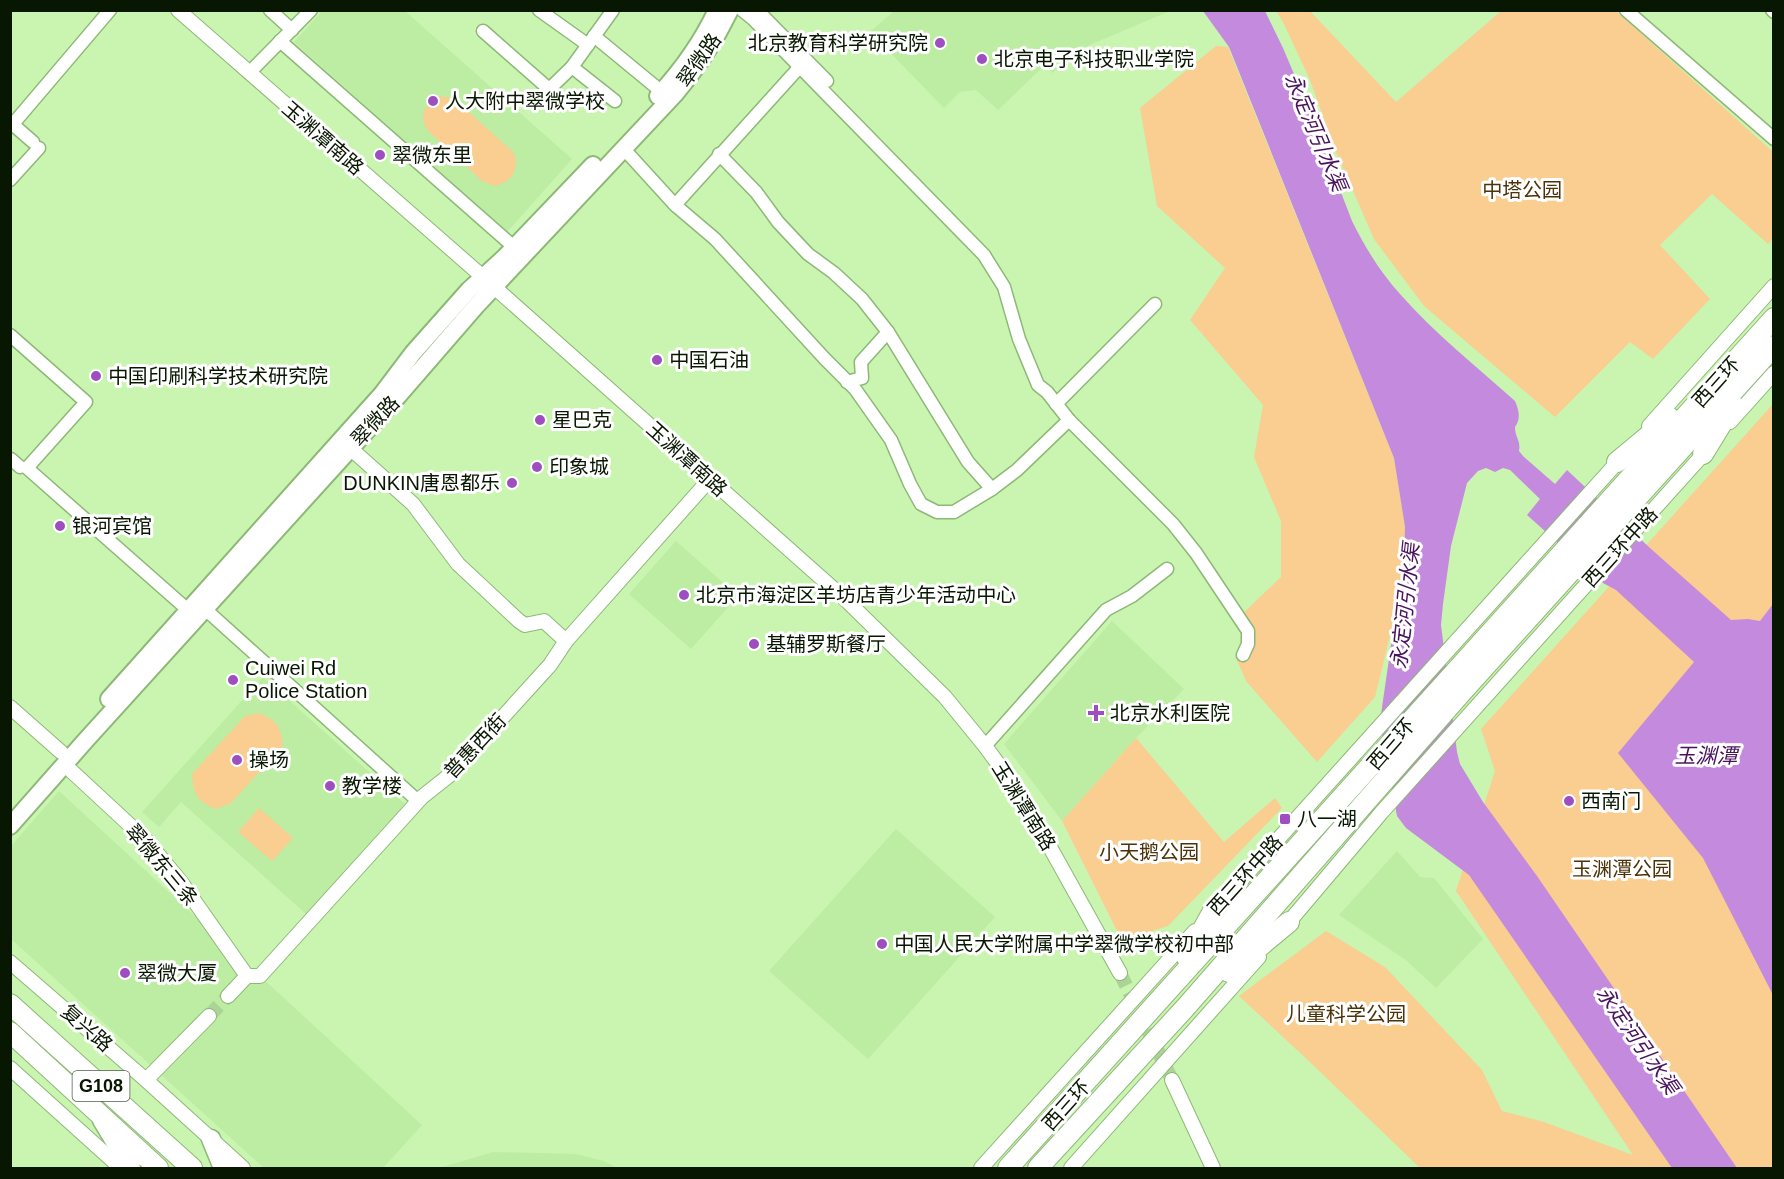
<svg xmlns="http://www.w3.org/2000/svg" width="1784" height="1179" viewBox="0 0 1784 1179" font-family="Arial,'Noto Sans SC',sans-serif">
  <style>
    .built { fill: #bceda2 }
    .green { fill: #facd90 }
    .water { fill: #c48ade }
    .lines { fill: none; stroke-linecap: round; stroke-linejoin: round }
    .tertiary-tunnel { stroke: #acd497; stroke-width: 14; stroke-dasharray: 14 7; stroke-linecap: butt }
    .minor-casing { stroke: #8db876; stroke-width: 15 }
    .tertiary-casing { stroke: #8db876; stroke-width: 16 }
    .secondary-casing { stroke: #8db876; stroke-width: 20 }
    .primary-casing { stroke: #8db876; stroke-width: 21 }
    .trunk-casing { stroke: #8db876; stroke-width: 22 }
    .minor { stroke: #fff; stroke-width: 12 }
    .tertiary { stroke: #fff; stroke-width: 14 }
    .secondary { stroke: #fff; stroke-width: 16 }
    .primary { stroke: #fff; stroke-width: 18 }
    .trunk { stroke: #fff; stroke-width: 20 }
    .poi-dot { fill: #9e4ebe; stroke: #fff; stroke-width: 2 }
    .labels { text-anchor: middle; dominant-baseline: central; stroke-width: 6; stroke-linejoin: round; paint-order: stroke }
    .shield { fill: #fff; stroke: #525d4d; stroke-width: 1.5 }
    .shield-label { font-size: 18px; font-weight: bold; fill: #081701 }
    .poi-label { font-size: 20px; fill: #081701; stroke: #fff; text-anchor: start }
    .street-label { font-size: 20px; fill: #081701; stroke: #fff }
    .park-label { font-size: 20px; fill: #4c3309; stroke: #fff }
    .water-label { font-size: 21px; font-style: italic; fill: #49125e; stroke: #fff }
  </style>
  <rect width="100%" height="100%" fill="#c9f5b1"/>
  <!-- built -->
  <g class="built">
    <path d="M 322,11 L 405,11 L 572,159 L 507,232 L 294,42 Z"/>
    <path d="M 894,11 L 894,10 L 1170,11 L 1073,52 L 1053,73 L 1045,67 L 1042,68 L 998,110 L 976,90 L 960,92 L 944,108 L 870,32 Z"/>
    <path d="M 676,541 L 738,596 L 691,649 L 629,594 Z"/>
    <path d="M 1112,621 L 1184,689 L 1136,738 L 1062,821 L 1004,744 Z"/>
    <path d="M 263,677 L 405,804 L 306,914 L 181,802 L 159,827 L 142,812 Z"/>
    <path d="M 59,791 L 422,1125 L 383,1168 L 264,1168 L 11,939 L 11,846 Z"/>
    <path d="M 896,829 L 995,917 L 868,1059 L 769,971 Z"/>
    <path d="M 1397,851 L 1420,877 L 1434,878 L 1483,939 L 1436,988 L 1407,961 L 1339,915 Z"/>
    <path d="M 493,1152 L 576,1154 L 604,1161 L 617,1168 L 439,1168 Z"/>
  </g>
  <!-- green -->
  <g class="green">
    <path d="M 1276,11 L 1310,11 L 1396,102 L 1501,11 L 1616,11 L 1773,152 L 1773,238 L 1768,244 L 1712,194 L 1660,245 L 1710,299 L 1653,359 L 1630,342 L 1555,417 L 1424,306 L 1374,239 L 1336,152 L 1310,80 L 1283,22 Z"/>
    <path d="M 1216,46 L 1228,47 L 1394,458 L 1405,527 L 1404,556 L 1394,619 L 1375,697 L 1317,762 L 1246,681 L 1236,658 L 1244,638 L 1234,622 L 1281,577 L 1281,521 L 1254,457 L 1263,405 L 1190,320 L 1225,268 L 1157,206 L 1140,108 Z"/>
    <path d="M 439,96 L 452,98 L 458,102 L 514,153 C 519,170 513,181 495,186 L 482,181 L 427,130 C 419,114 424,105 439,96 Z"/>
    <path d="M 1773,404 L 1773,1168 L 1420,1168 L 1312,1064 L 1239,996 L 1326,931 L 1385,967 L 1482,1070 L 1502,1111 L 1544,1122 L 1633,1155 L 1456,891 L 1495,771 L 1481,729 Z"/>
    <path d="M 258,713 C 278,721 280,725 283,746 L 230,804 L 215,809 C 196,800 194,795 192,774 L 245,716 Z"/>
    <path d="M 1136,738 L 1224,842 L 1275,798 L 1282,808 L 1168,926 L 1122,941 L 1062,821 Z"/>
    <path d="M 259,808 L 293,838 L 272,861 L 238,832 Z"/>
  </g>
  <!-- water -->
  <path class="water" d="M 1203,11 L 1265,11 L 1283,48 L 1308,107 L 1352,221 C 1365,247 1380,272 1400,294 C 1434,333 1476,366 1515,401 C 1519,410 1521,419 1515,427 C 1515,438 1521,440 1519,451 L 1523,456 L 1555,484 L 1567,470 L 1650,548 L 1731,620 L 1748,619 L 1760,621 L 1773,604 L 1773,995 L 1703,858 L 1618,753 L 1694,662 L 1616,590 L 1603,583 L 1527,515 L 1540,499 L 1510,470 L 1503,468 L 1495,472 L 1486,468 L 1478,471 L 1467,483 L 1451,546 L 1443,604 L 1441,625 L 1457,752 L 1460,764 L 1483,802 L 1537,876 L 1737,1168 L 1672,1168 L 1469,875 L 1406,828 L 1397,816 L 1380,721 L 1404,556 L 1405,527 L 1394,458 L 1229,47 Z"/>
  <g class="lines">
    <!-- tertiary-tunnel -->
    <g class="tertiary-tunnel">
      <path d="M 1120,973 L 1172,1080"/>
      <path d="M 209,1016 L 228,996"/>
    </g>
    <defs>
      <g id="minor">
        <path d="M 270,10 L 292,30"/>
        <path d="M 539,10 L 588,45"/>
        <path d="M 742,10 L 753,19 L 984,255 L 1004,287 L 1019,339 L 1038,385 L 1047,392 L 1069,420 L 1173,524 L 1196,553 L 1248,631 L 1248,644 L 1243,655"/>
        <path d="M 757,10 L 827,81"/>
        <path d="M 1626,10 L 1774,139"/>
        <path d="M 1772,10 L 1774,12"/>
        <path d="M 483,31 L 549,89"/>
        <path d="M 594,36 L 662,92"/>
        <path d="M 280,41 L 514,247"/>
        <path d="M 572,67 L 615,101"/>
        <path d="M 249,73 L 311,10"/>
        <path d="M 535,103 L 572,67 L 613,10"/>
        <path d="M 10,122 L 33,142"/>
        <path d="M 13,124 L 110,10"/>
        <path d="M 624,149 L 675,205 L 715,239 L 825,359 L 855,389 L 891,440 L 910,484 L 921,504 L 937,512 L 954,512 L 992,489 L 1017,470 L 1069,420"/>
        <path d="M 719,154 L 756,192 L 778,222 L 808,254 L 834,273 L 862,299 L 888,332 L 968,462 L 992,489"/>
        <path d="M 10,180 L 39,148"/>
        <path d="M 675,205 L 805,61"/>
        <path d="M 10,335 L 86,402 L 27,468 L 188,610"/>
        <path d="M 847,382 L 862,378 L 861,362 L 888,332"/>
        <path d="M 1056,404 L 1155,304"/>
        <path d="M 10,460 L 11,459 L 20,467"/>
        <path d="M 205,609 L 418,801"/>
        <path d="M 985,746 L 1106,610 L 1132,596 L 1167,569"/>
      </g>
      <g id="tertiary">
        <path d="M 178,10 L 483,277 L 846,600 L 945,697 L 985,746 L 1021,795 L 1120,973"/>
        <path d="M 1730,422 L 1774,373"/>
        <path d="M 1649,426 L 1774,286"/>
        <path d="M 350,448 L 413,504 L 458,564 L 519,621 L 525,625 L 544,621 L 566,641"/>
        <path d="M 10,707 L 61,752"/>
        <path d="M 65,765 L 147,841 L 181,882 L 247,976"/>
        <path d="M 1208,917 L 1623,456"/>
        <path d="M 1283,929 L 1381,813 L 1708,449"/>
        <path d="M 10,962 L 146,1080 L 243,1168"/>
        <path d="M 228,996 L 247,976 L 260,976 L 422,797 L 451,774 L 550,665 L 566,641 L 710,479"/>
        <path d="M 10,1068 L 121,1168"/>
        <path d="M 146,1080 L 209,1016"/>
        <path d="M 1172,1080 L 1213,1168"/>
        <path d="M 981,1168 L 1195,931"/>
        <path d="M 1071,1168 L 1259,957"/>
      </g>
      <g id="secondary">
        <path d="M 658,96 C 682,70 702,42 717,10"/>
        <path d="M 109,699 L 382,394 L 413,353 L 469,290 L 505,257 L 593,165"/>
        <path d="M 10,826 L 86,740 L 398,396 L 476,306 L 675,94 C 698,67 714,43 730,10"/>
      </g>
      <g id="primary">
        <path d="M 102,1120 L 131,1168"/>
        <path d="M 211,1139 L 223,1168"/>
      </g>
      <g id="trunk">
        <path d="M 1703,454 L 1733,405"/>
        <path d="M 1617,462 L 1670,418"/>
        <path d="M 1187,958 L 1213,911"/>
        <path d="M 1229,972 L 1289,922"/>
        <path d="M 10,1004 L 192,1168"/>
        <path d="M 10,1032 L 158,1168"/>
        <path d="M 1008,1168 L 1774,318"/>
        <path d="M 1038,1168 L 1185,1008 L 1462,692 L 1774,346"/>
      </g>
    </defs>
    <!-- minor casing -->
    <use href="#minor" class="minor-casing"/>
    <!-- tertiary casing -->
    <use href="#tertiary" class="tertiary-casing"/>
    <!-- secondary casing -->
    <use href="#secondary" class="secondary-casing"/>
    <!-- primary casing -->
    <use href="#primary" class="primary-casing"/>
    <!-- trunk casing -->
    <use href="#trunk" class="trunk-casing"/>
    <!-- minor -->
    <use href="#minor" class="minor"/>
    <!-- tertiary -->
    <use href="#tertiary" class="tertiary"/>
    <!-- secondary -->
    <use href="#secondary" class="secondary"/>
    <!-- primary -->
    <use href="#primary" class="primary"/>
    <!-- trunk -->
    <use href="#trunk" class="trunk"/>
  </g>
  <!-- markers -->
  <g class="poi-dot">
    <circle cx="940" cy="43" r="6"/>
    <circle cx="982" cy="59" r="6"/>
    <circle cx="433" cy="101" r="6"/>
    <circle cx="380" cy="155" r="6"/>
    <circle cx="657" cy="360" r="6"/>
    <circle cx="96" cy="376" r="6"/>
    <circle cx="540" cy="420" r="6"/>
    <circle cx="537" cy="467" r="6"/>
    <circle cx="512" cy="483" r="6"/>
    <circle cx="60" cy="526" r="6"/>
    <circle cx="684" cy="595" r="6"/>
    <circle cx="754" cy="644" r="6"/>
    <circle cx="233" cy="680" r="6"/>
    <path d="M1093 704h6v6h6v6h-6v6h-6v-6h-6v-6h6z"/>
    <circle cx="237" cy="760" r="6"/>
    <circle cx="330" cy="786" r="6"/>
    <circle cx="1569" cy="801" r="6"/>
    <rect x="1279" y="813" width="12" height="12" rx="3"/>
    <circle cx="882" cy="944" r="6"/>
    <circle cx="125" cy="973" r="6"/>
  </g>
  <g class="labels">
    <!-- shield labels -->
    <rect class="shield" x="72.5" y="1071" width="57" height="30" rx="4.5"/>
    <g class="shield-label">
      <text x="101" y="1086">G108</text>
    </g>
    <!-- poi labels -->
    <g class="poi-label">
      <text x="928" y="43" text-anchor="end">北京教育科学研究院</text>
      <text x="994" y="59">北京电子科技职业学院</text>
      <text x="445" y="101">人大附中翠微学校</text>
      <text x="392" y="155">翠微东里</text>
      <text x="669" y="360">中国石油</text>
      <text x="108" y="376">中国印刷科学技术研究院</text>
      <text x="552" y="420">星巴克</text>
      <text x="549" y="467">印象城</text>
      <text x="500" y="483" text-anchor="end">DUNKIN唐恩都乐</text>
      <text x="72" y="526">银河宾馆</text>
      <text x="696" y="595">北京市海淀区羊坊店青少年活动中心</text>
      <text x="766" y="644">基辅罗斯餐厅</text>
      <text x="245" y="668">Cuiwei Rd<tspan x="245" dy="23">Police Station</tspan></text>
      <text x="1110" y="713">北京水利医院</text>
      <text x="249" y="760">操场</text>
      <text x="342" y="786">教学楼</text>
      <text x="1581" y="801">西南门</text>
      <text x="1297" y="819">八一湖</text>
      <text x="894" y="944">中国人民大学附属中学翠微学校初中部</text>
      <text x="137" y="973">翠微大厦</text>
    </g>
    <!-- street labels -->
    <g class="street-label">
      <text transform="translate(699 60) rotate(-55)">翠微路</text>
      <text transform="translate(323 138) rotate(41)">玉渊潭南路</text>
      <text transform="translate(1716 382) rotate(-48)">西三环</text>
      <text transform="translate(375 421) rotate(-47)">翠微路</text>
      <text transform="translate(687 459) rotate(42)">玉渊潭南路</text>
      <text transform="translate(1620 547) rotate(-48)">西三环中路</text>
      <text transform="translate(1391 744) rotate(-49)">西三环</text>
      <text transform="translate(475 746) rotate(-47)">普惠西街</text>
      <text transform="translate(1024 806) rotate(58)">玉渊潭南路</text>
      <text transform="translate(162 865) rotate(50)">翠微东三条</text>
      <text transform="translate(1245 875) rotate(-48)">西三环中路</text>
      <text transform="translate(87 1028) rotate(41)">复兴路</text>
      <text transform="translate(1066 1105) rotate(-48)">西三环</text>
    </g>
    <!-- park labels -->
    <g class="park-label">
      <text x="1522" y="190">中塔公园</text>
      <text x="1149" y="852">小天鹅公园</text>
      <text x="1622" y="869">玉渊潭公园</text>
      <text x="1346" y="1014">儿童科学公园</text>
    </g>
    <!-- water labels -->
    <g class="water-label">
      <text transform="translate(1316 132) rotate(67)">永定河引水渠</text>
      <text transform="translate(1405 606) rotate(-84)">永定河引水渠</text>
      <text x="1706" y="755">玉渊潭</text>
      <text transform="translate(1638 1040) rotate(55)">永定河引水渠</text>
    </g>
  </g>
  <!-- border -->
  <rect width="1784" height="1179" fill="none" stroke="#081701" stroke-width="24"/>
</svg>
